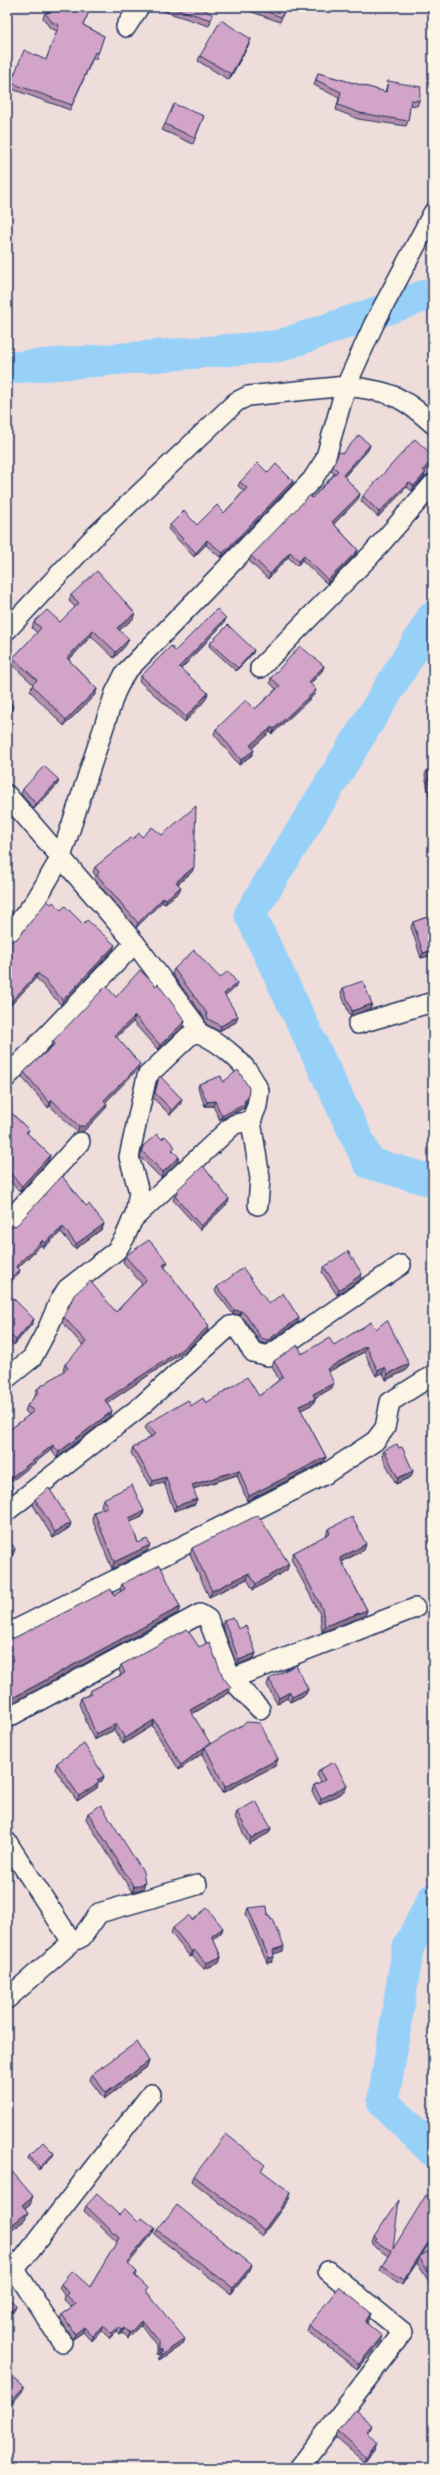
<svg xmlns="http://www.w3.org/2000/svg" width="440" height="2475" viewBox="0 0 440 2475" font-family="'Shantell Sans',sans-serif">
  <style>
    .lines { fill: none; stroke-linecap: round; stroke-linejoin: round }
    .river { stroke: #98d1f8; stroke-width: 32 }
    .minor-casing { stroke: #1b2f5e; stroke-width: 22 }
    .minor { stroke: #fcf5e5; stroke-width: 19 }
    .wall { fill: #b58eac; stroke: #1b2f5e }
    .shaded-wall { fill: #93748c; stroke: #1b2f5e }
    .building { fill: #d2a5c8; stroke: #1b2f5e }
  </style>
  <rect width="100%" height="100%" fill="#efdddc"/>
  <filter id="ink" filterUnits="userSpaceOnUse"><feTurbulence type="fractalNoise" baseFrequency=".025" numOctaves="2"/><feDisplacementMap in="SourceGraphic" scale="8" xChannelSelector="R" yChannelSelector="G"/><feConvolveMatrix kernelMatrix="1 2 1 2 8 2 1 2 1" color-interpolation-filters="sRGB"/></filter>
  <g filter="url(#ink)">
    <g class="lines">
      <!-- river -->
      <g class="river">
        <path d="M 7,368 L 279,346 L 433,293"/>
        <path d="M 433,617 L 250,914 L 369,1163 L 433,1181"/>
        <path d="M 433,1899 L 408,1948 L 383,2102 L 433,2151"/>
      </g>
      <defs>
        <g id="minor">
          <path d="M 126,27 L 139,7"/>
          <path d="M 7,630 L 93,538 L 236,402 L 248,396 L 346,386 L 374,324 L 433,213"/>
          <path d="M 260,668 L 370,556 L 433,484"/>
          <path d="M 7,795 L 135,943 L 195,1024 L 197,1032 L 189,1036 L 147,1076 L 129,1157 L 139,1192 L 135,1214 L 125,1237 L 117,1250 L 67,1289 L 60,1300 L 48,1328 L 32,1358 L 7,1378"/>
          <path d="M 7,937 L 36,900 L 61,857 L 115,693 L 125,673 L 312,480 L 325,460 L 346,386 C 389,391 401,395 433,424"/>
          <path d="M 358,1024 L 433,1002"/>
          <path d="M 197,1032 C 222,1043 248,1064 259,1091 L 257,1106 L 251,1121 L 260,1178 L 258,1205"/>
          <path d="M 7,1077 L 135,943"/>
          <path d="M 132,1220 L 231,1127 L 235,1124 L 251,1121"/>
          <path d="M 7,1223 L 80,1142"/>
          <path d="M 7,1511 L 140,1407 L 230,1326 L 235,1325 L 253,1352 L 268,1356 L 401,1265"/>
          <path d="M 7,1634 L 324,1475 L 375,1441 L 385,1428 L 390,1402 L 433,1375"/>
          <path d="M 231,1679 L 415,1608"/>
          <path d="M 7,1718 L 200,1614 L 208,1619 L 231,1679 L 260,1709"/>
          <path d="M 7,1842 L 72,1942"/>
          <path d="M 7,1999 L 72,1942 L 82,1937 L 99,1913 L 197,1885"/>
          <path d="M 8,2259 L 62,2342"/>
          <path d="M 16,2268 L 151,2094"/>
          <path d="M 299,2468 L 403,2332 L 328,2271"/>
        </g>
      </defs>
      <!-- minor casing -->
      <use href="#minor" class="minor-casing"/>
      <!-- minor -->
      <use href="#minor" class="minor"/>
    </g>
    <!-- wall -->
    <g class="wall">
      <path d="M 59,7 L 91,7 L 83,25 L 104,36 L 96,59 L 93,58 L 70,110 L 9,88 L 11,83 L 46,60 L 57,31 L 50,28 L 43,18 L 45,13 L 57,10 Z"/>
      <path d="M 165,7 L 200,7 L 211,21 L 209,26 L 163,11 Z"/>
      <path d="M 238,7 L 280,7 L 283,14 L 280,22 Z"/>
      <path d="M 249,44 L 229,80 L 198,61 L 200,56 Z"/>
      <path d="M 318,73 L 385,92 L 388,81 L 419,101 L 417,106 L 410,105 L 408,121 L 406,126 L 358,119 L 336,110 L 339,98 L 314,85 Z"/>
      <path d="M 204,116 L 193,144 L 162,130 L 165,124 Z"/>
      <path d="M 370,445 L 368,450 L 344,477 L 360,494 L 358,499 L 334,524 L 358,550 L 356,554 L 327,584 L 302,560 L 297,566 L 288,557 L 268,579 L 249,561 L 251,556 L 312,498 L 334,474 L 331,471 L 333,466 L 343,453 Z"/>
      <path d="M 433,463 L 425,471 L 424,477 L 412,491 L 407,487 L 378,517 L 361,501 L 363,496 Z"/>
      <path d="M 268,473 L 293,481 L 292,485 L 221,558 L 206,545 L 194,557 L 168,529 L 170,525 L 197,525 L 224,513 L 244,491 L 238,486 L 240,482 Z"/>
      <path d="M 71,595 L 133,619 L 119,630 L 126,645 L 114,658 L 91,636 L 69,660 L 97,689 L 95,695 L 64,726 L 30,691 L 33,684 L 11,664 L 13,658 L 37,633 L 32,628 L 34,622 L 60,622 L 75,607 L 69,601 Z"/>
      <path d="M 226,618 L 224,623 L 181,669 L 206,699 L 185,722 L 139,681 L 141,676 L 175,651 Z"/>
      <path d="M 210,643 L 253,653 L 236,671 L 209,646 Z"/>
      <path d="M 324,666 L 322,671 L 310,684 L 314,695 L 272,734 L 270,732 L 252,748 L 252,755 L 239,765 L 214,734 L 216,729 L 255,709 L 276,689 L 270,683 L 271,678 Z"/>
      <path d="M 433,769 L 433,815 L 425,775 L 427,770 Z"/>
      <path d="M 59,780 L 57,785 L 34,809 L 21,794 L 23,789 Z"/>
      <path d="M 142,837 L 192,872 L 178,884 L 179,892 L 164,904 L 162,902 L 136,928 L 95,880 L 96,876 L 93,872 L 95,867 L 133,839 Z"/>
      <path d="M 51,904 L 83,924 L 113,950 L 61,1005 L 36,978 L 7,1009 L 7,943 L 17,939 Z"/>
      <path d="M 433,915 L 433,955 L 421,958 L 411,927 L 413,922 Z"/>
      <path d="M 174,969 L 220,978 L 237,983 L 235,988 L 225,996 L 236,1022 L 219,1031 L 206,1024 L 204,1017 L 172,974 Z"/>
      <path d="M 343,988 L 372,1004 L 370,1009 L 350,1016 L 341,993 Z"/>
      <path d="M 116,997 L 185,1021 L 183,1027 L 158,1050 L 133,1022 L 116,1037 L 138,1069 L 105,1102 L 107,1104 L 105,1109 L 83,1132 L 77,1132 L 50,1106 L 48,1108 L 22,1077 L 24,1072 L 51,1047 L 53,1041 Z"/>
      <path d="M 159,1077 L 182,1099 L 180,1105 L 170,1115 L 153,1098 L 157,1083 Z"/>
      <path d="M 223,1082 L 248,1098 L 244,1108 L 220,1120 L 213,1106 L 205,1106 L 198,1088 L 199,1084 Z"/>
      <path d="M 7,1109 L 29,1130 L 27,1133 L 50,1155 L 48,1161 L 20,1192 L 7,1178 Z"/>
      <path d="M 143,1146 L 173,1152 L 177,1163 L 161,1178 L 140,1157 Z"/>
      <path d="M 177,1190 L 229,1199 L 228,1203 L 200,1230 L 173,1200 L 175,1196 L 176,1195 L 176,1194 Z"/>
      <path d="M 86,1206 L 104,1224 L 102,1229 L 75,1249 L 61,1232 L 43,1248 L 41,1245 L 18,1268 L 20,1270 L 18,1275 L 7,1228 Z"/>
      <path d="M 125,1256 L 165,1267 L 165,1268 L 209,1326 L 207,1332 L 186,1350 L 107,1403 L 112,1411 L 109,1417 L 57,1458 L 51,1450 L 10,1482 L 11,1494 L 7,1497 L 7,1432 L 29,1415 L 25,1411 L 27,1406 L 36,1395 L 35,1394 L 37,1389 L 64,1371 L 63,1370 L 65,1364 L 83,1346 L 62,1322 L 64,1317 L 116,1312 L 142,1284 L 123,1262 Z"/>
      <path d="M 324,1267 L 362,1274 L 360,1280 L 337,1295 L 322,1272 Z"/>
      <path d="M 217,1287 L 269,1304 L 299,1318 L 297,1323 L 266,1344 L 260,1342 L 244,1319 L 240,1315 L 233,1314 L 215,1291 Z"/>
      <path d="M 7,1292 L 34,1319 L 32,1324 L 14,1345 L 7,1339 Z"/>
      <path d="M 376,1329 L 407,1370 L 386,1380 L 383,1373 L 376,1376 L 364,1352 L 328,1372 L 332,1388 L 315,1398 L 315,1399 L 313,1404 L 301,1410 L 326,1457 L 324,1462 L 247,1501 L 237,1475 L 193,1489 L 195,1504 L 174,1511 L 164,1483 L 151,1486 L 131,1453 L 133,1448 L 151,1437 L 145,1429 L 147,1424 L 191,1406 L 206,1403 L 259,1396 L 279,1380 L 272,1366 L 274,1361 L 334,1345 Z"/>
      <path d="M 399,1448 L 411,1477 L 396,1484 L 382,1456 L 384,1450 Z"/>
      <path d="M 35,1499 L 71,1523 L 69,1528 L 53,1538 L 33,1505 Z"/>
      <path d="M 103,1499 L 144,1511 L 142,1517 L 130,1522 L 138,1543 L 147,1551 L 112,1569 L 92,1519 L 94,1512 L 103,1509 L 101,1506 Z"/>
      <path d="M 328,1529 L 366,1544 L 364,1550 L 342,1562 L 367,1610 L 365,1616 L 322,1632 L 320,1614 L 291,1559 L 293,1553 L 326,1536 Z"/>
      <path d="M 192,1548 L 287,1570 L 253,1590 L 247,1579 L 209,1597 L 190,1555 Z"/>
      <path d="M 122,1584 L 178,1613 L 7,1706 L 7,1638 L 14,1638 L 114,1595 L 121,1591 L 120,1590 Z"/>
      <path d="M 224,1620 L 256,1653 L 254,1658 L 237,1665 L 222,1625 Z"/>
      <path d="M 199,1647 L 229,1693 L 192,1714 L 210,1744 L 278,1759 L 275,1766 L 222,1793 L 202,1754 L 203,1753 L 179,1770 L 152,1726 L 123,1744 L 114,1730 L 94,1740 L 79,1704 L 81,1698 L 88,1695 L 90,1691 L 121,1675 L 119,1670 L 121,1665 Z"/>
      <path d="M 269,1679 L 308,1689 L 306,1694 L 290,1702 L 287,1698 L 277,1704 L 267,1685 Z"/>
      <path d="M 57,1763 L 104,1776 L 102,1781 L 98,1783 L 97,1788 L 77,1801 L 55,1769 Z"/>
      <path d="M 319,1770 L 347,1785 L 345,1791 L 319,1805 L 312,1791 L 314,1785 L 321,1782 L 317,1775 Z"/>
      <path d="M 237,1812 L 271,1828 L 269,1833 L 249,1844 L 235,1817 Z"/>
      <path d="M 88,1813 L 143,1889 L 132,1892 L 86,1819 Z"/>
      <path d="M 248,1908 L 268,1917 L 283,1951 L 273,1954 L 272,1962 L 267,1963 L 246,1914 Z"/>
      <path d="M 192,1920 L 223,1928 L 221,1933 L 213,1939 L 221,1957 L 219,1963 L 204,1969 L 192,1956 L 190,1957 L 171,1933 L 173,1928 Z"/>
      <path d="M 149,2061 L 147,2067 L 104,2099 L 90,2080 L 92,2074 Z"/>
      <path d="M 29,2156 L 53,2156 L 39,2170 L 28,2159 Z"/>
      <path d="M 7,2168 L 30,2204 L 25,2208 L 25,2220 L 10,2232 L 7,2228 Z"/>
      <path d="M 262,2171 L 289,2199 L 262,2236 L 192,2181 L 194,2176 Z"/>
      <path d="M 433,2200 L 433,2237 L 421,2256 L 433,2248 L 433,2288 L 417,2263 L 418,2261 L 402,2285 L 380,2271 L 382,2266 L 388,2256 L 374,2246 L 374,2244 L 372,2243 L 374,2237 L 393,2249 Z"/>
      <path d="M 86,2206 L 119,2215 L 155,2228 L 153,2233 L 128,2263 L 137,2272 L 136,2276 L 183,2344 L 159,2360 L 159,2354 L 156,2354 L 156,2345 L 141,2325 L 128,2338 L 123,2333 L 120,2335 L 117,2332 L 110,2339 L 101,2330 L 91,2341 L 83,2332 L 73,2339 L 60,2319 L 62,2314 L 72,2307 L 64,2300 L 65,2296 L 59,2288 L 61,2284 L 90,2287 L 117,2242 L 84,2211 Z"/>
      <path d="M 157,2230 L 250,2270 L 231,2294 L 155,2235 Z"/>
      <path d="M 371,2313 L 369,2319 L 367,2323 L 380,2342 L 357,2369 L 307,2331 L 309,2325 Z"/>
      <path d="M 370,2430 L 368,2433 L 375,2448 L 364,2462 L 336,2438 L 338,2432 Z"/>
    </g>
    <!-- shaded-wall -->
    <g class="shaded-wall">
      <path d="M 251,39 L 249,44 L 229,80 L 231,74 Z"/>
      <path d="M 370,445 L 368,450 L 341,480 L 343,475 Z"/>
      <path d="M 433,459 L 433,463 L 422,475 L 423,470 Z"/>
      <path d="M 426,472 L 424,477 L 412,491 L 414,486 Z"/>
      <path d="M 293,481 L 292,485 L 221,558 L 223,553 Z"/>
      <path d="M 409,482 L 407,487 L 378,517 L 379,512 Z"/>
      <path d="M 360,494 L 358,499 L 331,527 L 332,522 Z"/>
      <path d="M 207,540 L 206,545 L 194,557 L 196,553 Z"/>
      <path d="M 358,550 L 356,554 L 327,584 L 328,580 Z"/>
      <path d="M 290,552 L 288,557 L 268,579 L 270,574 Z"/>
      <path d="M 304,556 L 302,560 L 297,566 L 299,561 Z"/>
      <path d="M 135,613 L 133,619 L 115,634 L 117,628 Z"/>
      <path d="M 226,618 L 224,623 L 178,672 L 179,667 Z"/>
      <path d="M 93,630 L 91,636 L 65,664 L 67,658 Z"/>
      <path d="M 129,639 L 126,645 L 114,658 L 116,652 Z"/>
      <path d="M 254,650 L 253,653 L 236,671 L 238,668 Z"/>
      <path d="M 324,666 L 322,671 L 307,687 L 309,682 Z"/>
      <path d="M 97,689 L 95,695 L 64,726 L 66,720 Z"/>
      <path d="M 316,690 L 314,695 L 272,734 L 274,729 Z"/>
      <path d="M 208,693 L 206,699 L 185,722 L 186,717 Z"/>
      <path d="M 13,706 L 11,711 L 7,714 L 7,710 Z"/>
      <path d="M 272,727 L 270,732 L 249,751 L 250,745 Z"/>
      <path d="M 254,750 L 252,755 L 239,765 L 241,760 Z"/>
      <path d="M 59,780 L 57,785 L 34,809 L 36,804 Z"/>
      <path d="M 194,867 L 192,872 L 174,887 L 176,882 Z"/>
      <path d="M 181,887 L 179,892 L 164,904 L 166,899 Z"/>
      <path d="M 164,897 L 162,902 L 136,928 L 138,923 Z"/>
      <path d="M 115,945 L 113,950 L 61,1005 L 63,1000 Z"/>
      <path d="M 433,950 L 433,955 L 421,958 L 423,953 Z"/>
      <path d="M 38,973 L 36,978 L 7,1009 L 7,1006 Z"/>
      <path d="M 237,983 L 235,988 L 222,999 L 224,994 Z"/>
      <path d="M 372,1004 L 370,1009 L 350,1016 L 352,1011 Z"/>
      <path d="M 135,1016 L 133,1022 L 113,1040 L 115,1035 Z"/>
      <path d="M 238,1016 L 236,1022 L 219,1031 L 221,1026 Z"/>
      <path d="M 185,1021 L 183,1027 L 158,1050 L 160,1045 Z"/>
      <path d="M 140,1064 L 138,1069 L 102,1106 L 104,1100 Z"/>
      <path d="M 248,1098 L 246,1103 L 244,1105 L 245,1104 L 244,1108 L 220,1120 L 222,1116 Z"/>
      <path d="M 182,1099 L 180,1105 L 170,1115 L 172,1110 Z"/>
      <path d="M 52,1100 L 50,1106 L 48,1108 L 50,1103 Z"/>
      <path d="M 215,1101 L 213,1106 L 205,1106 L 207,1102 Z"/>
      <path d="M 107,1104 L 105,1109 L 83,1132 L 77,1132 L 79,1126 Z"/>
      <path d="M 50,1155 L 48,1161 L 20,1192 L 22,1186 Z"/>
      <path d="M 179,1157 L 177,1163 L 161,1178 L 163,1172 Z"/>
      <path d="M 229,1199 L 228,1203 L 200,1230 L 201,1226 Z"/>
      <path d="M 104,1224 L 102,1229 L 75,1249 L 76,1244 Z"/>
      <path d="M 63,1227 L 61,1232 L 43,1248 L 45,1243 Z"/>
      <path d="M 43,1240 L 41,1245 L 15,1271 L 16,1266 Z"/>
      <path d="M 168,1262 L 165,1267 L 161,1271 L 163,1265 Z"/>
      <path d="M 20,1270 L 18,1275 L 7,1285 L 7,1282 Z"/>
      <path d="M 362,1274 L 360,1280 L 337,1295 L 339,1290 Z"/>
      <path d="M 234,1310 L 241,1311 L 240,1315 L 233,1314 Z"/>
      <path d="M 299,1318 L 297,1323 L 266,1344 L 268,1340 Z"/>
      <path d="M 34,1319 L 32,1324 L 14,1345 L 16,1340 Z"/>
      <path d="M 209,1326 L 207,1332 L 186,1350 L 103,1406 L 105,1400 Z"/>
      <path d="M 366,1346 L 364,1352 L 325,1374 L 327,1369 Z"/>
      <path d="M 409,1364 L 407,1370 L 386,1380 L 388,1374 Z"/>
      <path d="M 385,1367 L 383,1373 L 376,1376 L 378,1371 Z"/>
      <path d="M 334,1383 L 332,1388 L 311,1400 L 313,1394 Z"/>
      <path d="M 315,1399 L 313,1404 L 297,1412 L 299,1406 Z"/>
      <path d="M 112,1411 L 109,1417 L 57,1458 L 59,1452 Z"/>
      <path d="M 53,1445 L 51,1450 L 7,1485 L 8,1480 Z"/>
      <path d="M 326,1457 L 324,1462 L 247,1501 L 249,1496 Z"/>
      <path d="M 239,1470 L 237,1475 L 190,1490 L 192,1485 Z"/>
      <path d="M 413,1471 L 411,1477 L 396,1484 L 398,1478 Z"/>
      <path d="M 166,1477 L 164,1483 L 151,1486 L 153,1481 Z"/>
      <path d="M 13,1488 L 11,1494 L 7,1497 L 7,1493 Z"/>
      <path d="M 197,1499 L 195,1504 L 174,1511 L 176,1506 Z"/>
      <path d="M 144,1511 L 142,1517 L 126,1524 L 129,1518 Z"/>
      <path d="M 71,1523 L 69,1528 L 53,1538 L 55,1532 Z"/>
      <path d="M 366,1544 L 364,1550 L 337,1564 L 340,1558 Z"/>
      <path d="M 150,1545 L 147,1551 L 112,1569 L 114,1562 Z"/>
      <path d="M 15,1549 L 13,1555 L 7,1559 L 7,1555 Z"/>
      <path d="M 289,1564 L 287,1570 L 253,1590 L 256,1584 Z"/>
      <path d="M 249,1573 L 247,1579 L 209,1597 L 212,1591 Z"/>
      <path d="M 180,1607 L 178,1613 L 7,1706 L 7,1701 Z"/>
      <path d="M 367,1610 L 365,1616 L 322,1632 L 325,1626 Z"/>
      <path d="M 256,1653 L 254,1658 L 237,1665 L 239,1660 Z"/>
      <path d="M 231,1687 L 229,1693 L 188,1716 L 190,1710 Z"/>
      <path d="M 308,1689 L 306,1694 L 290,1702 L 292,1697 Z"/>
      <path d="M 290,1692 L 287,1698 L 277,1704 L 279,1698 Z"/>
      <path d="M 154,1720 L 152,1726 L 123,1744 L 125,1738 Z"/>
      <path d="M 116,1724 L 114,1730 L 94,1740 L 96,1734 Z"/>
      <path d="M 210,1743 L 208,1749 L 205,1747 L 203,1753 L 179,1770 L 181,1765 Z"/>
      <path d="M 278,1759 L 275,1766 L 222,1793 L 225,1787 Z"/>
      <path d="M 104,1776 L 102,1781 L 98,1783 L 97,1788 L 77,1801 L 79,1796 L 97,1780 Z"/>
      <path d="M 347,1785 L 345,1791 L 319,1805 L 321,1799 Z"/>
      <path d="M 271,1828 L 269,1833 L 249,1844 L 251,1838 Z"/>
      <path d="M 145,1883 L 143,1889 L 132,1892 L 134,1887 Z"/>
      <path d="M 223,1928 L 221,1933 L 210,1942 L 212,1936 Z"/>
      <path d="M 284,1946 L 283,1951 L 271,1955 L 273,1950 Z"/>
      <path d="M 194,1950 L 192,1956 L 190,1957 L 192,1952 Z"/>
      <path d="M 221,1957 L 219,1963 L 204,1969 L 206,1963 Z"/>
      <path d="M 274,1957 L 272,1962 L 267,1963 L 269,1958 Z"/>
      <path d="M 149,2061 L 147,2067 L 104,2099 L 106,2093 Z"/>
      <path d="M 54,2153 L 53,2156 L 39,2170 L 40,2167 Z"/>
      <path d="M 291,2193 L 289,2199 L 262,2236 L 264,2230 Z"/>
      <path d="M 33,2196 L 30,2204 L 19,2213 L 22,2205 Z"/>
      <path d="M 28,2212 L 25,2220 L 10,2232 L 13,2224 Z"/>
      <path d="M 155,2228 L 153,2233 L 126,2267 L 127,2262 Z"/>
      <path d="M 433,2235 L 433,2237 L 420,2258 L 419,2257 L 418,2261 L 402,2285 L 404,2280 Z"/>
      <path d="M 252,2265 L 250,2270 L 231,2294 L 233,2288 Z"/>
      <path d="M 16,2305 L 14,2311 L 7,2319 L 7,2316 Z"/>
      <path d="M 371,2313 L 369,2319 L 363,2327 L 365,2322 Z"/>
      <path d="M 142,2320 L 141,2325 L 128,2338 L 130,2333 Z"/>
      <path d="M 103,2325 L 101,2330 L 91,2341 L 92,2336 Z"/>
      <path d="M 84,2327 L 83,2332 L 73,2339 L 75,2334 Z"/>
      <path d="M 119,2327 L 117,2332 L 110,2339 L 112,2334 Z"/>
      <path d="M 124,2328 L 123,2333 L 120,2335 L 122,2330 Z"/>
      <path d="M 382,2336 L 380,2342 L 357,2369 L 359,2364 Z"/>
      <path d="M 185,2339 L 183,2344 L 159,2360 L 161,2355 Z"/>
      <path d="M 158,2349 L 161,2349 L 159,2354 L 156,2354 Z"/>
      <path d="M 24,2387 L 22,2392 L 7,2409 L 7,2406 Z"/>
      <path d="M 372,2425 L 370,2430 L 365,2437 L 367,2431 Z"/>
      <path d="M 377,2442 L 375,2448 L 364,2462 L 366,2457 Z"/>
    </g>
    <!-- building -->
    <g class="building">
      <path d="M 59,7 L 91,7 L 83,25 L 104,36 L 98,54 L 95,52 L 72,105 L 11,83 L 24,50 L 46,60 L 59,25 L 52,22 L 45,13 L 57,10 Z"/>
      <path d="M 171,7 L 200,7 L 213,15 L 211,20 Z"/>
      <path d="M 254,7 L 280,7 L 285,9 L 281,17 Z"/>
      <path d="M 221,20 L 251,39 L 231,74 L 200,56 Z"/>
      <path d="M 318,73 L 386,92 L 388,81 L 421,87 L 419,101 L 411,100 L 408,121 L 360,113 L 338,105 L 341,92 L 316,80 Z"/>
      <path d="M 174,104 L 204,116 L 195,138 L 165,124 Z"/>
      <path d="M 359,435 L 370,445 L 343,475 L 360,494 L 332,522 L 358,550 L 328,580 L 304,556 L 299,561 L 290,552 L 270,574 L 251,556 L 310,495 L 312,498 L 338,471 L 333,466 L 339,452 L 343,453 Z"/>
      <path d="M 415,439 L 433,456 L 433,459 L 423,470 L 426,472 L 414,486 L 409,482 L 379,512 L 363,496 Z"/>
      <path d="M 258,463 L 268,473 L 276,464 L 293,481 L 223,553 L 207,540 L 196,553 L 170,525 L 184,511 L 197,525 L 217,505 L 224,513 L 247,488 L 240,482 Z"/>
      <path d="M 97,571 L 135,613 L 117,628 L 129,639 L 116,652 L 93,630 L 67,658 L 97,689 L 66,720 L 32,685 L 37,680 L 13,658 L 41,628 L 34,622 L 47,610 L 60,622 L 79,603 L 71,595 Z"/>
      <path d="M 217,609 L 226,618 L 179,667 L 208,693 L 186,717 L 141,676 L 171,646 L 175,651 Z"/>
      <path d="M 228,625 L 254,650 L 238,668 L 210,643 Z"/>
      <path d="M 300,646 L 324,666 L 309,682 L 316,690 L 274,729 L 272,727 L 250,745 L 254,750 L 241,760 L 216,729 L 246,700 L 255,709 L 280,686 L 271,678 Z"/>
      <path d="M 7,698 L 13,706 L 7,710 Z"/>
      <path d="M 44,766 L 59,780 L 36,804 L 23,789 Z"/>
      <path d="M 433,769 L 433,801 L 427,770 Z"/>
      <path d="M 196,806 L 194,867 L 176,882 L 181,887 L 166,899 L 164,897 L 138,923 L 97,875 L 99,872 L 95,867 L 131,838 L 133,839 L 139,833 L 142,837 L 152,827 L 162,835 Z"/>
      <path d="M 47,901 L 51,904 L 53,902 L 61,910 L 65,906 L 83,924 L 87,920 L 115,945 L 63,1000 L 38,973 L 7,1006 L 7,943 L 17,939 Z"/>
      <path d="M 433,915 L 433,950 L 423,953 L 413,922 Z"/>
      <path d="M 194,950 L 220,978 L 228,971 L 237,983 L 224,994 L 238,1016 L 221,1026 L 208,1019 L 206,1012 L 174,969 Z"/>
      <path d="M 140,970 L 156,986 L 158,984 L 185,1021 L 160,1045 L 135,1016 L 115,1035 L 140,1064 L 104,1100 L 107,1104 L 85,1126 L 79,1126 L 52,1100 L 50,1103 L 24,1072 L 55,1044 L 53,1041 L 106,986 L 116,997 Z"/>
      <path d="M 363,981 L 372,1004 L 352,1011 L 343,988 Z"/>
      <path d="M 238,1070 L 249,1088 L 248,1098 L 244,1101 L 245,1104 L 222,1116 L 215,1101 L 207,1102 L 199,1084 L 221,1076 L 223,1082 Z"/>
      <path d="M 160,1076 L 182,1099 L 172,1110 L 155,1093 L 159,1077 Z"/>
      <path d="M 7,1109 L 29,1130 L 26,1132 L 50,1155 L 22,1186 L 7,1170 Z"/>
      <path d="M 157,1134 L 162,1139 L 165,1136 L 175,1147 L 172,1150 L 179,1157 L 163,1172 L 142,1151 L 143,1146 Z"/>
      <path d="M 203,1166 L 229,1199 L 201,1226 L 175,1196 L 179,1192 L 177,1190 Z"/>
      <path d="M 62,1176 L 86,1206 L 89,1204 L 104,1224 L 76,1244 L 63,1227 L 45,1243 L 43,1240 L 16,1266 L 20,1270 L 7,1282 L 7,1228 L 17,1225 Z"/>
      <path d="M 149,1240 L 168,1262 L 163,1265 L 209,1326 L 188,1345 L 105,1400 L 112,1411 L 59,1452 L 53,1445 L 8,1480 L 13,1488 L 7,1493 L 7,1432 L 34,1411 L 27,1406 L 39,1391 L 37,1389 L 68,1368 L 65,1364 L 86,1342 L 64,1317 L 74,1295 L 90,1281 L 116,1312 L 146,1280 L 125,1256 Z"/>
      <path d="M 348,1251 L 362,1274 L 339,1290 L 324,1267 Z"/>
      <path d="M 243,1268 L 269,1304 L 283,1293 L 299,1318 L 268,1340 L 261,1338 L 246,1315 L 241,1311 L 234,1310 L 217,1287 Z"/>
      <path d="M 7,1292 L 34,1319 L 16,1340 L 7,1332 Z"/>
      <path d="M 387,1320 L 409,1364 L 388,1374 L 385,1367 L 378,1371 L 366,1346 L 327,1369 L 334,1383 L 313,1394 L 315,1399 L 299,1406 L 326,1457 L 249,1496 L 239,1470 L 192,1485 L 197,1499 L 176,1506 L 166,1477 L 153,1481 L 133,1448 L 156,1434 L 147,1424 L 188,1400 L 191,1406 L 203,1398 L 206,1403 L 247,1377 L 259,1396 L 283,1377 L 274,1361 L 298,1345 L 302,1354 L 329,1338 L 334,1345 L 371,1322 L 376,1329 Z"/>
      <path d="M 397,1444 L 399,1448 L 402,1447 L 413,1471 L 398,1478 L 384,1450 Z"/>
      <path d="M 132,1485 L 144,1511 L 129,1518 L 138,1543 L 147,1539 L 150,1545 L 114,1562 L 94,1512 L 108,1507 L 103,1499 Z"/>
      <path d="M 49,1488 L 71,1523 L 55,1532 L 35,1499 Z"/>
      <path d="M 258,1515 L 289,1564 L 256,1584 L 249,1573 L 212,1591 L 192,1548 Z"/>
      <path d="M 352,1517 L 366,1544 L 340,1558 L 367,1610 L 325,1626 L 322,1608 L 293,1553 L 330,1533 L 328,1529 Z"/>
      <path d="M 7,1536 L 15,1549 L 7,1555 Z"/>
      <path d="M 160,1565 L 180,1607 L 7,1701 L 7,1638 L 14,1638 L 111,1589 L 114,1595 L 125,1589 L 122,1584 Z"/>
      <path d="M 233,1617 L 238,1629 L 246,1626 L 256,1653 L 239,1660 L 224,1620 Z"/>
      <path d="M 187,1629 L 199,1647 L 209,1642 L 223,1677 L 231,1687 L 190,1710 L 210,1743 L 181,1765 L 154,1720 L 125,1738 L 116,1724 L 96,1734 L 81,1698 L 92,1694 L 90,1691 L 125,1673 L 121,1665 Z"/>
      <path d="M 296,1665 L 308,1689 L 292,1697 L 290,1692 L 279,1698 L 269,1679 Z"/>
      <path d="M 247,1722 L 260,1723 L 278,1759 L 225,1787 L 205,1747 Z"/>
      <path d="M 84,1744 L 104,1776 L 97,1780 L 99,1783 L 79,1796 L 57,1763 Z"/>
      <path d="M 334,1762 L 347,1785 L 321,1799 L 314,1785 L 325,1780 L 319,1770 Z"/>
      <path d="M 256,1801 L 271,1828 L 251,1838 L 237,1812 Z"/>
      <path d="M 101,1805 L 143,1872 L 145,1883 L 134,1887 L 88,1813 Z"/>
      <path d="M 267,1906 L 268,1917 L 270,1916 L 271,1920 L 273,1919 L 284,1946 L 273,1950 L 274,1957 L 269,1958 L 248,1908 Z"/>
      <path d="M 207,1908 L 223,1928 L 212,1936 L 221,1957 L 206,1963 L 194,1950 L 192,1952 L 173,1928 L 189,1915 L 192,1920 Z"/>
      <path d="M 137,2042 L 149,2061 L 106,2093 L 92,2074 Z"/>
      <path d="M 226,2134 L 265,2165 L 261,2170 L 291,2193 L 264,2230 L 194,2176 Z"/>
      <path d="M 43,2142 L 54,2153 L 40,2167 L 29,2156 Z"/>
      <path d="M 8,2167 L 33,2196 L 22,2205 L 28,2212 L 13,2224 L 7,2217 L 7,2168 Z"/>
      <path d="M 97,2194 L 119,2215 L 125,2209 L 138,2222 L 142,2218 L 155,2228 L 127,2262 L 137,2272 L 134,2275 L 148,2288 L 146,2291 L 185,2339 L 161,2355 L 161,2349 L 158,2349 L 158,2340 L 142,2320 L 130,2333 L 124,2328 L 122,2330 L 119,2327 L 112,2334 L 103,2325 L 92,2336 L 84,2327 L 75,2334 L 62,2314 L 76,2304 L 66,2295 L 68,2293 L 61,2284 L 72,2271 L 90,2287 L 119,2238 L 86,2206 Z"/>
      <path d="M 426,2195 L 433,2200 L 433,2235 L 404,2280 L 382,2266 L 391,2251 L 375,2241 L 377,2239 L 374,2237 L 399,2200 L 393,2249 Z"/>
      <path d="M 177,2205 L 252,2265 L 233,2288 L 157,2230 Z"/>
      <path d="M 433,2248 L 433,2279 L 419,2257 Z"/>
      <path d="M 339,2287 L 371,2313 L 365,2322 L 382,2336 L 359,2364 L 309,2325 Z"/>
      <path d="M 7,2297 L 16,2305 L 7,2316 Z"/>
      <path d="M 7,2372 L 24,2387 L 7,2406 Z"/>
      <path d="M 355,2410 L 372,2425 L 367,2431 L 377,2442 L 366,2457 L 338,2432 Z"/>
    </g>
  </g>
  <!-- margin -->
  <rect width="440" height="2475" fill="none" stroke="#fcf5e5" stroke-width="24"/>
  <rect x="12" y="12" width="416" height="2451" fill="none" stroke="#1b2f5e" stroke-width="1.5" filter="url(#ink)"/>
</svg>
